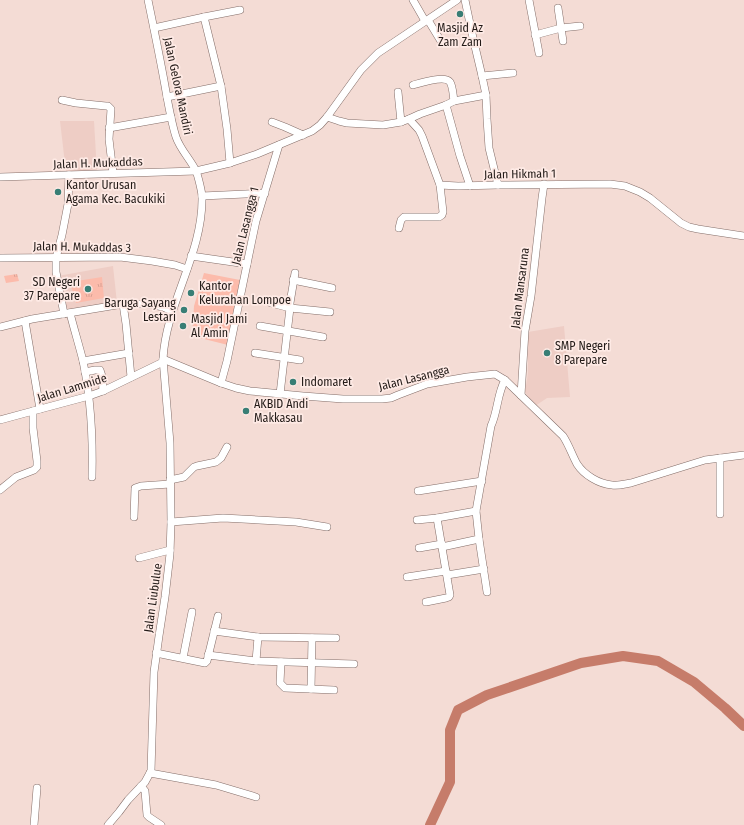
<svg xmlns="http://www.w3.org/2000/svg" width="744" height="825" viewBox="0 0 744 825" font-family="'Fira Sans Condensed',sans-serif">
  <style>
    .built { fill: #eecdc5 }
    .grass { fill: #fcbbab }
    .park { fill: url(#park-tufts) }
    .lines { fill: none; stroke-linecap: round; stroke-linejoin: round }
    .river { stroke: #c67c6a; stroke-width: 10 }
    .minor-casing { stroke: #846e69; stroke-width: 8 }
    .minor { stroke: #fff; stroke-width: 7 }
    .poi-dot { fill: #387e75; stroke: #feeae5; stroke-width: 1.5 }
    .labels { text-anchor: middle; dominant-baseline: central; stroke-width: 3.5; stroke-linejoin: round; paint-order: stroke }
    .poi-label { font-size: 12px; fill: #221a17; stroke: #feeae5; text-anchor: start }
    .street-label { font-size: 12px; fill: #221a17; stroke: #feeae5 }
  </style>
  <defs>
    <pattern id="park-tufts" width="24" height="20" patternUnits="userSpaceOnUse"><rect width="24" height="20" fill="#fcbbab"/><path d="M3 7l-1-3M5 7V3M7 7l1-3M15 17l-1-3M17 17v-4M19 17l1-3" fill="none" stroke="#d8a092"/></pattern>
  </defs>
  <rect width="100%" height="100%" fill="#f4dcd5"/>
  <!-- built -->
  <g class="built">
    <path d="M 60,121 L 94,121 L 97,172 L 66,172 Z"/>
    <path d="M 113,266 L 117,303 L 64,312 L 58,276 Z"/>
    <path d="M 564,326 L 570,397 L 547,398 L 535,406 L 525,392 L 528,373 L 528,332 Z"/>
  </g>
  <!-- grass -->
  <path class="grass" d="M 204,273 L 240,280 L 228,345 L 192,336 L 194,306 Z"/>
  <!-- park -->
  <g class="park">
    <path d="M 17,274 L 19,281 L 6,283 L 4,276 Z"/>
    <path d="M 102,277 L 104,298 L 76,303 L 70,282 Z"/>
  </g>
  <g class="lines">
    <!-- river -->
    <path class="river" d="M 430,825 L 450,782 L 450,730 L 458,710 L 487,695 L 581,663 L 623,656 L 658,661 L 694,682 L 725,708 L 744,726"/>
    <defs>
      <g id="minor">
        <path d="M 413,0 L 425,21"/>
        <path d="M 465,0 L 473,38 L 482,76 L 486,95 L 487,119 L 489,148 L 498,185"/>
        <path d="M 529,0 L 539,53"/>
        <path d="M 558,8 L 563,41"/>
        <path d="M 204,17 L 240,10"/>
        <path d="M 428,20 L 442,43"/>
        <path d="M 154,28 L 204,17 L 221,86 L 227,129 L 230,163"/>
        <path d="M 535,35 L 561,28 L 580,26"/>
        <path d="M 482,76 L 513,73"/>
        <path d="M 413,85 C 420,83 445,75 450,82 C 453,87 453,95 454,101"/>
        <path d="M 398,92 L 401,122"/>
        <path d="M 167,97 L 221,86"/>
        <path d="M 62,100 L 76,103 L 106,106 L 108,106 L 111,109 L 109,139 L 113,173"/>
        <path d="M 446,105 L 460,156 L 470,186"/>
        <path d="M 327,117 L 339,121 L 347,123 L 383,125 L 401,122 L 409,119 L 419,130 L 422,136 L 440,185 L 458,186 L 498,185 L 610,184 L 625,186 L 640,192 L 650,198 L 681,223 L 689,227 L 698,229 L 744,236"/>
        <path d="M 409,119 L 420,114 L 446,105 L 454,101 L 486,95"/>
        <path d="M 272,122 L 285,127 L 303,135"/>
        <path d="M 109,128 L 171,117"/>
        <path d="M 0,177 L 196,171 L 230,163 L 257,154 L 312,131 L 320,125 L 327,117 L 361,70 L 378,53 L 457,0"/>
        <path d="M 202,196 L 265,193"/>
        <path d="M 399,228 L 401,220 L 404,217 L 439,217 L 442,215 L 443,212 L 440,185"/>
        <path d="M 191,256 L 247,264"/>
        <path d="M 0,258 L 120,257 L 152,261 L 175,265 L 187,269"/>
        <path d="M 293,280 L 332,288"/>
        <path d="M 271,303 L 290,308 L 330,312"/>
        <path d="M 123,304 L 126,324 L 131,377"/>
        <path d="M 70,313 C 74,329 79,345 83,361 C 91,399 93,438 92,477"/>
        <path d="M 64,314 L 56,272 L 56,258 L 62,235 L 68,204 L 69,175"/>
        <path d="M 25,321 L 40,409"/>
        <path d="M 260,326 L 323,337"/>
        <path d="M 0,327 L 32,319 L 123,304 L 148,304 L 163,307 L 172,311"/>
        <path d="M 255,353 L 300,360"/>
        <path d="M 163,359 L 221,383 L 236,388 L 250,391 L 303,396 L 343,399 L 382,399 L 391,398 L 398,395 L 427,384 L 467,377 L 495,374 L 505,380 L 563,436 C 569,445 572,455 577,464 C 584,475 599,484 612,485 C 618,486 625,484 631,483 L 705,460 L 744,455"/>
        <path d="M 83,361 L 129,353"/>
        <path d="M 85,372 L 95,370 L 100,370 L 102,376 L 103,391"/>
        <path d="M 221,383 L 227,361 L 252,240 L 256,221 L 279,145"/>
        <path d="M 280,394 L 290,308 L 290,303 L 295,273"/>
        <path d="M 521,395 L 525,331 L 531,296 L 542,198 L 544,184"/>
        <path d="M 0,420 L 33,411"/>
        <path d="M 170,480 L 184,477 L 194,467 L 197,466 L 216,462 L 221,458 L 227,447"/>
        <path d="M 0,490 L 16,477 L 34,470 L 37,467 L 37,461 L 33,428 L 33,411 L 89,396 L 103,391 L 163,362"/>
        <path d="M 418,491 L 482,481"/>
        <path d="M 720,514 L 720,458"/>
        <path d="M 134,517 L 135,488 L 141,486 L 170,484"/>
        <path d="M 417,520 L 437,518 L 476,511 L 491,426 C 498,411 497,394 505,380"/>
        <path d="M 171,522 L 223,518 L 296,522 L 327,527"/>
        <path d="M 479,539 L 487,592"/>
        <path d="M 442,547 L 479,539 L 476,511"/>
        <path d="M 419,548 L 442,544"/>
        <path d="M 139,558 L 170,550"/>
        <path d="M 447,575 L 484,569"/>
        <path d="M 407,577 L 446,571"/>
        <path d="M 426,602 L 446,598 L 449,597 L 450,595 L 437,518"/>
        <path d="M 214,631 L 258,637 L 336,638"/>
        <path d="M 156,653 L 205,663 L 207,661 L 218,616"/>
        <path d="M 208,655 L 256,661 L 354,664"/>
        <path d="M 183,658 L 192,612"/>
        <path d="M 256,661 L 258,637"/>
        <path d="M 281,662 L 280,683 L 285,688 L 334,690"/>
        <path d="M 311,689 L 312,638"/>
        <path d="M 150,773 L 216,785 L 256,797"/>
        <path d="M 141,786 L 145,791 L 147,815 L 149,817 L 161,825"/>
        <path d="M 34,825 L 37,788"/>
        <path d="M 108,825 L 119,812 L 128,800 L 145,782 L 151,771 L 154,672 L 159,636 L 165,597 L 170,554 L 171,522 L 170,443 L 163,359 C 166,303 203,254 202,197 C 202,192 198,176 196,171 C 190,159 180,149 176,137 C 171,121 168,103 165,86 C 160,58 154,29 148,0"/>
      </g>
    </defs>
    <!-- minor casing -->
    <use href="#minor" class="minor-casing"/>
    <!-- minor -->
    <use href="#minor" class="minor"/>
  </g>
  <!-- markers -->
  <g class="poi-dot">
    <circle cx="460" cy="14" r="4"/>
    <circle cx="58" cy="192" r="4"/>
    <circle cx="88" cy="289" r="4"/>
    <circle cx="191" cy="293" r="4"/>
    <circle cx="184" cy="310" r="4"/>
    <circle cx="183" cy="326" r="4"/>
    <circle cx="547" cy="353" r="4"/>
    <circle cx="293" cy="382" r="4"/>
    <circle cx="246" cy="411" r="4"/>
  </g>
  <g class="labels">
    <!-- poi labels -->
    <g class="poi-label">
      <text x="460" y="28" text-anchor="middle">Masjid Az<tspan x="460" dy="14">Zam Zam</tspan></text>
      <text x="66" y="185">Kantor Urusan<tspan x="66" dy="14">Agama Kec. Bacukiki</tspan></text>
      <text x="80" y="282" text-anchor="end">SD Negeri<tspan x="80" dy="14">37 Parepare</tspan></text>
      <text x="199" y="286">Kantor<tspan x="199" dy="14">Kelurahan Lompoe</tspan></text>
      <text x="176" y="303" text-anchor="end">Baruga Sayang<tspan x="176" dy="14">Lestari</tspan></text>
      <text x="191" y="319">Masjid Jami<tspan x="191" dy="14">Al Amin</tspan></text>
      <text x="555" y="346">SMP Negeri<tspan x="555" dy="14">8 Parepare</tspan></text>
      <text x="301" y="382">Indomaret</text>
      <text x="254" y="404">AKBID Andi<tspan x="254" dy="14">Makkasau</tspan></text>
    </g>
    <!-- street labels -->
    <g class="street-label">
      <text transform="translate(178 86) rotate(78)">Jalan Gelora Mandiri</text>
      <text transform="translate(98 163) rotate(-2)">Jalan H. Mukaddas</text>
      <text transform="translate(520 174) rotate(-1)">Jalan Hikmah 1</text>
      <text transform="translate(245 226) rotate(-76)">Jalan Lasangga 1</text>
      <text transform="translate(82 247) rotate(1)">Jalan H. Mukaddas 3</text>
      <text transform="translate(520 288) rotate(-83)">Jalan Mansaruna</text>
      <text transform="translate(414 378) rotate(-14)">Jalan Lasangga</text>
      <text transform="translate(72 388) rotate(-17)">Jalan Lammide</text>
      <text transform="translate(153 598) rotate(-82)">Jalan Liubulue</text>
    </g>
  </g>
</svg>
